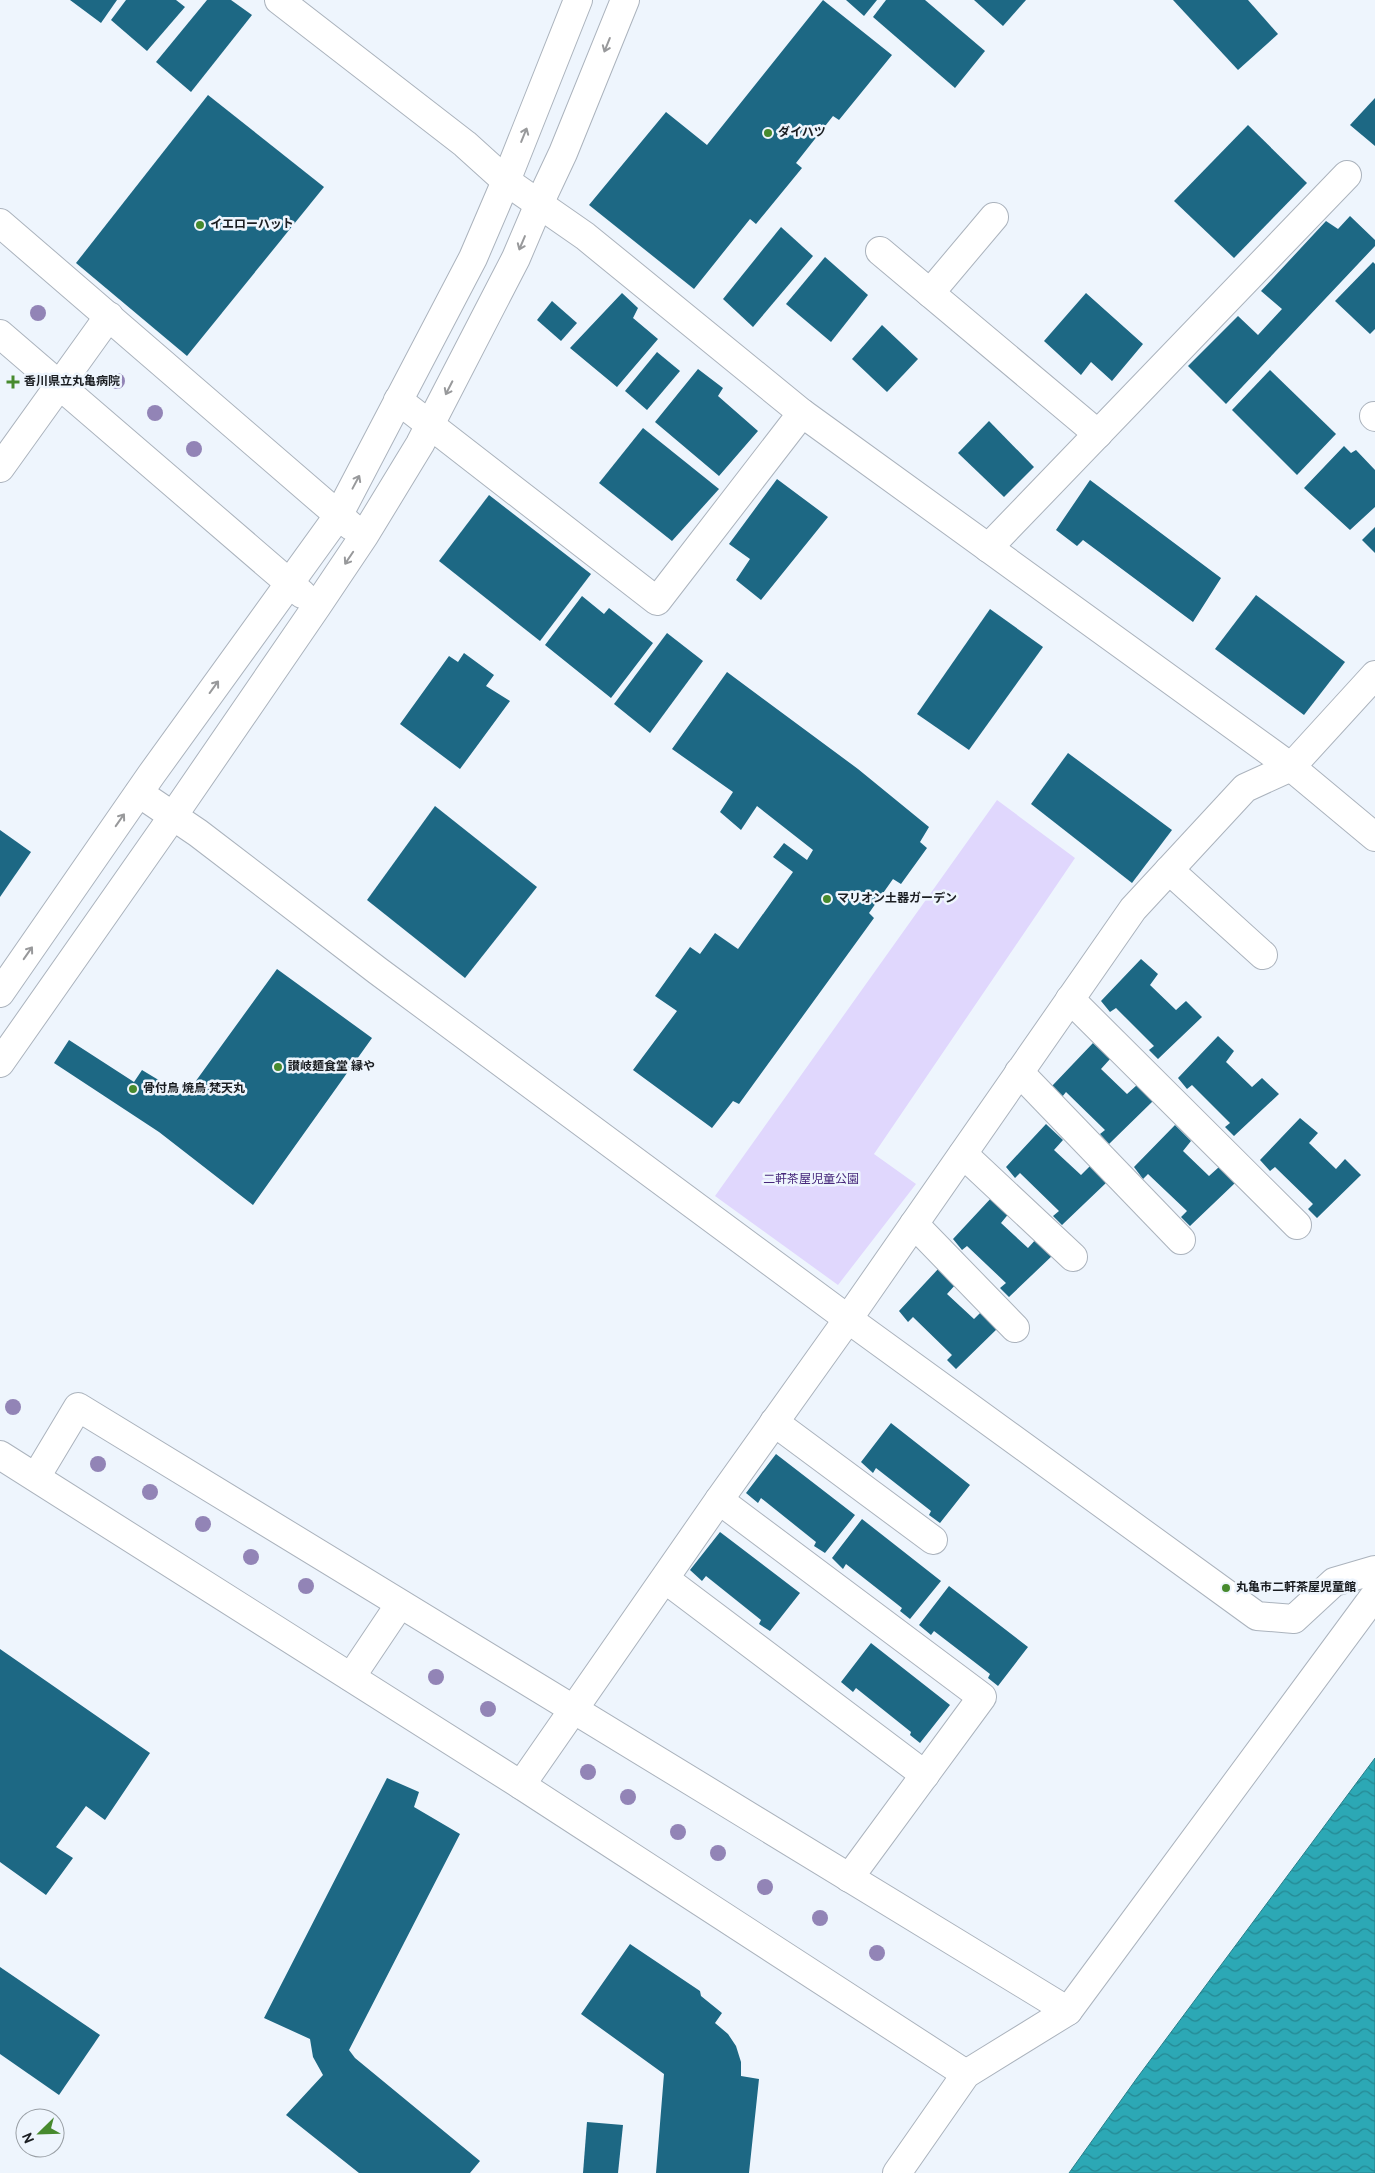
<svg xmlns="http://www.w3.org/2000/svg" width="1375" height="2173" viewBox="0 0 1375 2173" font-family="Overpass,'Noto Sans JP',sans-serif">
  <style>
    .green { fill: #e0d7fd }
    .water { fill: url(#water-waves); stroke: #277e89 }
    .building { fill: #1d6884 }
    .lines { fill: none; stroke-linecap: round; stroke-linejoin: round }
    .minor-casing { stroke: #abb3bd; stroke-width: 30 }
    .minor { stroke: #fff; stroke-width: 28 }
    .tree { fill: #9284b6 }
    .oneway { stroke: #98999b }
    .poi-dot { fill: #478a2e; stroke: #eef5fd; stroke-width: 2 }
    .labels { text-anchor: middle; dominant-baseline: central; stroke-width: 5; stroke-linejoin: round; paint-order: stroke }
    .poi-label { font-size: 12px; font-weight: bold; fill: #1a1d21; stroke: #eef5fd; text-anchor: start }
    .park-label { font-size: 12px; fill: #46287b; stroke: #eef5fd }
  </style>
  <defs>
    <pattern id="water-waves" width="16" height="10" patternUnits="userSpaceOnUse" patternTransform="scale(1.25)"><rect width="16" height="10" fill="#2ca8b5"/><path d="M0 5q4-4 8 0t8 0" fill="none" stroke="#258893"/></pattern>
  </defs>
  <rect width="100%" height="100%" fill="#eef5fd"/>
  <!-- green -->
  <path class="green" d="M 997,800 L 1075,858 L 874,1154 L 916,1184 L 838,1285 L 715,1196 Z"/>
  <!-- water -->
  <path class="water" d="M 1375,1758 L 1375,2173 L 1069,2173 L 1137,2078 Z"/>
  <!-- building -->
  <g class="building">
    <path d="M 70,0 L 117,0 L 101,23 Z"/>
    <path d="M 126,0 L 176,0 L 185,7 L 147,51 L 111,20 Z"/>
    <path d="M 207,0 L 231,0 L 252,15 L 191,92 L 156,62 Z"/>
    <path d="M 823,0 L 892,55 L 839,120 L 833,116 L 796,163 L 802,168 L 756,224 L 750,219 L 694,289 L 589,205 L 666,112 L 707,145 Z"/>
    <path d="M 846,0 L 877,0 L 864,16 Z"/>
    <path d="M 886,0 L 925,0 L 985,51 L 955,88 L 873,17 Z"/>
    <path d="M 974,0 L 1026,0 L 1003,26 Z"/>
    <path d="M 1173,0 L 1248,0 L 1278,34 L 1238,70 Z"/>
    <path d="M 208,95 L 324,187 L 187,356 L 76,263 Z"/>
    <path d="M 1375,98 L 1375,146 L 1350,125 Z"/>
    <path d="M 1248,125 L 1307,183 L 1234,258 L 1174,201 Z"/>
    <path d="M 1350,216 L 1375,240 L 1375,246 L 1226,404 L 1188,366 L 1238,316 L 1258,335 L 1282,309 L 1261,291 L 1326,221 L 1338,229 Z"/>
    <path d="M 781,227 L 813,256 L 753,327 L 723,299 Z"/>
    <path d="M 825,257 L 868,295 L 831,342 L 786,304 Z"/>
    <path d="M 1373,262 L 1375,264 L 1375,329 L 1370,334 L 1335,301 Z"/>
    <path d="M 622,293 L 638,308 L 633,318 L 658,339 L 617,387 L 570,348 Z"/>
    <path d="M 1086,293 L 1143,344 L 1112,381 L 1091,362 L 1081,375 L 1044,341 Z"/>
    <path d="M 552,301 L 577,323 L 561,341 L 537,320 Z"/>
    <path d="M 882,325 L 918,359 L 887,392 L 852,359 Z"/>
    <path d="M 657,352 L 680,371 L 647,410 L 625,391 Z"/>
    <path d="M 698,369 L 723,388 L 718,396 L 758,431 L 719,476 L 655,422 Z"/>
    <path d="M 1270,370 L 1336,434 L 1297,475 L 1232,410 Z"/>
    <path d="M 989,421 L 1034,467 L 1004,497 L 958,453 Z"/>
    <path d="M 643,428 L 719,489 L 672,541 L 599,483 Z"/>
    <path d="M 1344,446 L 1351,453 L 1356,450 L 1375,470 L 1375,507 L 1350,530 L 1304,488 Z"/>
    <path d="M 777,479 L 828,517 L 761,600 L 736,580 L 750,559 L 729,544 Z"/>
    <path d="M 1090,480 L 1221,578 L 1193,622 L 1083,540 L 1077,546 L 1056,530 Z"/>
    <path d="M 489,495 L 591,574 L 540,641 L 439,561 Z"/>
    <path d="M 1375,527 L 1375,553 L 1362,540 Z"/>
    <path d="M 1256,595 L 1345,662 L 1304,715 L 1215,649 Z"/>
    <path d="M 582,596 L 604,614 L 609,608 L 653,643 L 611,698 L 545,645 Z"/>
    <path d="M 990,609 L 1043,647 L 969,750 L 917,714 Z"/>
    <path d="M 667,633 L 703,661 L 650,733 L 614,704 Z"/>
    <path d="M 464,653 L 494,675 L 486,686 L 510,701 L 460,769 L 400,724 L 449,656 L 458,662 Z"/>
    <path d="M 727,672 L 858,769 L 929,827 L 920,842 L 927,848 L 901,884 L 893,879 L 869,913 L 874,918 L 739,1104 L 733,1101 L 712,1128 L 633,1070 L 677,1011 L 655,996 L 690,947 L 700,954 L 715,933 L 738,949 L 793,872 L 773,857 L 784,843 L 807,860 L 813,850 L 757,806 L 741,830 L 720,812 L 733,792 L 672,749 Z"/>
    <path d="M 1068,753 L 1172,830 L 1132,883 L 1031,804 Z"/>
    <path d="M 435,806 L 537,887 L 465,978 L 367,900 Z"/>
    <path d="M 0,830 L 31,852 L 0,897 Z"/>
    <path d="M 1141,959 L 1158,974 L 1150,985 L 1176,1010 L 1186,1001 L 1202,1017 L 1158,1059 L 1149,1050 L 1154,1046 L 1116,1008 L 1110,1012 L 1101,1001 Z"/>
    <path d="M 277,969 L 372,1038 L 253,1205 L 159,1132 L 54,1063 L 69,1040 L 134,1082 L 142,1070 L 185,1096 Z"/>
    <path d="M 1218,1036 L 1234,1051 L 1226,1062 L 1252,1087 L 1262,1078 L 1279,1094 L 1234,1136 L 1225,1127 L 1230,1123 L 1192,1085 L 1187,1089 L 1178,1078 Z"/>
    <path d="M 1093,1043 L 1110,1059 L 1101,1069 L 1127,1094 L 1137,1085 L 1153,1101 L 1109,1144 L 1100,1134 L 1105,1130 L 1066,1092 L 1062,1097 L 1052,1086 Z"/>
    <path d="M 1300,1118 L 1318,1133 L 1309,1143 L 1336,1169 L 1345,1159 L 1361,1175 L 1317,1218 L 1308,1209 L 1313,1204 L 1275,1167 L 1270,1171 L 1260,1160 Z"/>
    <path d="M 1046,1124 L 1063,1140 L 1054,1150 L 1081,1175 L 1090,1166 L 1107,1182 L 1062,1225 L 1053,1216 L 1059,1211 L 1020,1173 L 1015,1178 L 1006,1167 Z"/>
    <path d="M 1175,1125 L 1191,1141 L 1183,1151 L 1209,1176 L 1219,1167 L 1235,1183 L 1190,1226 L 1181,1217 L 1187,1211 L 1148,1174 L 1143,1179 L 1134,1167 Z"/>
    <path d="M 993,1196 L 1010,1212 L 1001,1223 L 1028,1248 L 1037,1238 L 1054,1254 L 1009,1297 L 1000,1288 L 1006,1283 L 967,1246 L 962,1250 L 953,1239 Z"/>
    <path d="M 939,1268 L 956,1284 L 947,1294 L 974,1319 L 983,1310 L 1000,1326 L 956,1369 L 947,1360 L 952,1355 L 913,1317 L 908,1322 L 899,1311 Z"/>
    <path d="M 891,1423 L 970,1485 L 940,1523 L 929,1515 L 931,1511 L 876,1468 L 873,1473 L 861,1462 Z"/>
    <path d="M 776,1454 L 855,1515 L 825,1553 L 814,1546 L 816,1542 L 761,1498 L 758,1503 L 746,1493 Z"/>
    <path d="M 862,1519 L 941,1581 L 910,1619 L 900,1611 L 902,1608 L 846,1564 L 843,1569 L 832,1558 Z"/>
    <path d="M 720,1532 L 800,1593 L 770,1631 L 759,1624 L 761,1620 L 706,1576 L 702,1581 L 690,1570 Z"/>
    <path d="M 949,1586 L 1028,1647 L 998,1686 L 988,1678 L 990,1674 L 934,1631 L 931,1635 L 919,1625 Z"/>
    <path d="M 871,1643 L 950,1705 L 920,1743 L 910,1735 L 911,1732 L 856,1688 L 853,1692 L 841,1682 Z"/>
    <path d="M 0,1649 L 150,1753 L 105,1820 L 86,1806 L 56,1847 L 73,1858 L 46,1895 L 0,1862 Z"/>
    <path d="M 387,1778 L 419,1792 L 414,1807 L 460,1834 L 349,2050 L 355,2058 L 480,2161 L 470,2173 L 359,2173 L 286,2115 L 323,2075 L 313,2057 L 310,2039 L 264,2018 Z"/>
    <path d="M 630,1944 L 700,1991 L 701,1996 L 722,2013 L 715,2023 L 728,2034 L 736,2046 L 741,2062 L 741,2076 L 759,2079 L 749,2173 L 656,2173 L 664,2074 L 581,2014 Z"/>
    <path d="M 0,1967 L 100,2035 L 59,2095 L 0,2054 Z"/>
    <path d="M 587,2122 L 623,2125 L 618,2173 L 583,2173 Z"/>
  </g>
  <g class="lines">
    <defs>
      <g id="minor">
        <path d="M 279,0 L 465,144 L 506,181 L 585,236 L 802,413 L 1291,767 L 1375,837"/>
        <path d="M 0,223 L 351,526"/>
        <path d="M 880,251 L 1098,434"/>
        <path d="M 930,293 L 994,217"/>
        <path d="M 0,334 L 302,594"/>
        <path d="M 398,400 L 657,601 L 802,413"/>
        <path d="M 1374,416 L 1375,417"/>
        <path d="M 0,468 L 109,316"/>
        <path d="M 988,548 L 1347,175"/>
        <path d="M 139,793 L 198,833 L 378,971 L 848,1319 L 1257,1616 L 1294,1619 L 1334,1582 L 1375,1570"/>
        <path d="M 1169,870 L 1263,955"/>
        <path d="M 0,993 L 151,775 L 338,516 L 473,258 L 506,181 L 578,0"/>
        <path d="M 1070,999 L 1297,1225"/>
        <path d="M 0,1063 L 173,816 L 317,606 L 364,536 L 420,444 L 516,258 L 539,204 L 563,153 L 625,0"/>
        <path d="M 1019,1072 L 1181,1240"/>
        <path d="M 963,1154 L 1073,1257"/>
        <path d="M 914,1224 L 1015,1328"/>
        <path d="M 774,1422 L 933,1540"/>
        <path d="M 0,1455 L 521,1785 L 966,2074"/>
        <path d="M 36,1477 L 78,1407 L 1068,2011"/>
        <path d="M 719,1500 L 982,1697 L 849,1878"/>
        <path d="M 665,1579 L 925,1775"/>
        <path d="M 351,1677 L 400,1604"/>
        <path d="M 521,1785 L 719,1500 L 848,1319 L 1133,909 L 1245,788 L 1291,767 L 1375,675"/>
        <path d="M 897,2173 L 966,2074 L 1068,2011 L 1375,1595"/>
      </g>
    </defs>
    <!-- minor casing -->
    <use href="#minor" class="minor-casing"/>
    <!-- minor -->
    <use href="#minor" class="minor"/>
  </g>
  <!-- trees -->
  <g class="tree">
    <circle cx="38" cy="313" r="8"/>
    <circle cx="117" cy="381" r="8"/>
    <circle cx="155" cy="413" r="8"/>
    <circle cx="194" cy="449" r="8"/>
    <circle cx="13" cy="1407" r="8"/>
    <circle cx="98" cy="1464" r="8"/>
    <circle cx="150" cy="1492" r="8"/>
    <circle cx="203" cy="1524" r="8"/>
    <circle cx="251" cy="1557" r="8"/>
    <circle cx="306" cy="1586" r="8"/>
    <circle cx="436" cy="1677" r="8"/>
    <circle cx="488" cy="1709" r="8"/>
    <circle cx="588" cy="1772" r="8"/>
    <circle cx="628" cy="1797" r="8"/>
    <circle cx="678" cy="1832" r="8"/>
    <circle cx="718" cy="1853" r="8"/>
    <circle cx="765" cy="1887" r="8"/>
    <circle cx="820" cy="1918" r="8"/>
    <circle cx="877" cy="1953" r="8"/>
  </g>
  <!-- one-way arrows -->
  <defs><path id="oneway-shaft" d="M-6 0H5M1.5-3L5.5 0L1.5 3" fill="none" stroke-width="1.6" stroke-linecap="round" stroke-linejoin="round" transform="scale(1.25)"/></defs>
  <g class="oneway">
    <use href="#oneway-shaft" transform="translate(607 45) rotate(112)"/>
    <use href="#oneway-shaft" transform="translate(524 135) rotate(-68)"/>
    <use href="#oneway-shaft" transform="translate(522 243) rotate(113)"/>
    <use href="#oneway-shaft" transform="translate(449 388) rotate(117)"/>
    <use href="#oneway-shaft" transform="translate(356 482) rotate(-62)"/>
    <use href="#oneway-shaft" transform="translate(349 558) rotate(124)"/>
    <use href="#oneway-shaft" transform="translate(214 687) rotate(-54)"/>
    <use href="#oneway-shaft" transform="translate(120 820) rotate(-55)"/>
    <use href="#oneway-shaft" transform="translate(28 953) rotate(-55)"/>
  </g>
  <!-- markers -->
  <g class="poi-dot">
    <circle cx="768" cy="133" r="5"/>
    <circle cx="200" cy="225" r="5"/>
    <path d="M10.5 374.5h5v5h5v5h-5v5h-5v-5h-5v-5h5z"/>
    <circle cx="827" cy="899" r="5"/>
    <circle cx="278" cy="1067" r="5"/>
    <circle cx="133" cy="1089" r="5"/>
    <circle cx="1226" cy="1588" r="5"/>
  </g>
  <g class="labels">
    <!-- poi labels -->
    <g class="poi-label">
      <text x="778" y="133">ダイハツ</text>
      <text x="210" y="225">イエローハット</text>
      <text x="24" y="382">香川県立丸亀病院</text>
      <text x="837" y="899">マリオン土器ガーデン</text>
      <text x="288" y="1067">讃岐麺食堂 縁や</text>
      <text x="143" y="1089">骨付鳥 焼鳥 梵天丸</text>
      <text x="1236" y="1588">丸亀市二軒茶屋児童館</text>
    </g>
    <!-- park labels -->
    <g class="park-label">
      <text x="811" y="1180">二軒茶屋児童公園</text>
    </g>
  </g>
  <!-- north arrow -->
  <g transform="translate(40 2133) rotate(247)"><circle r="24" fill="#eef5fd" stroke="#999fa5"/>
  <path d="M0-4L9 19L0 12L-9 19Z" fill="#478a2e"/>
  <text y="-8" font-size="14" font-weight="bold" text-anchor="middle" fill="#1a1d21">N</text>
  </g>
</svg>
